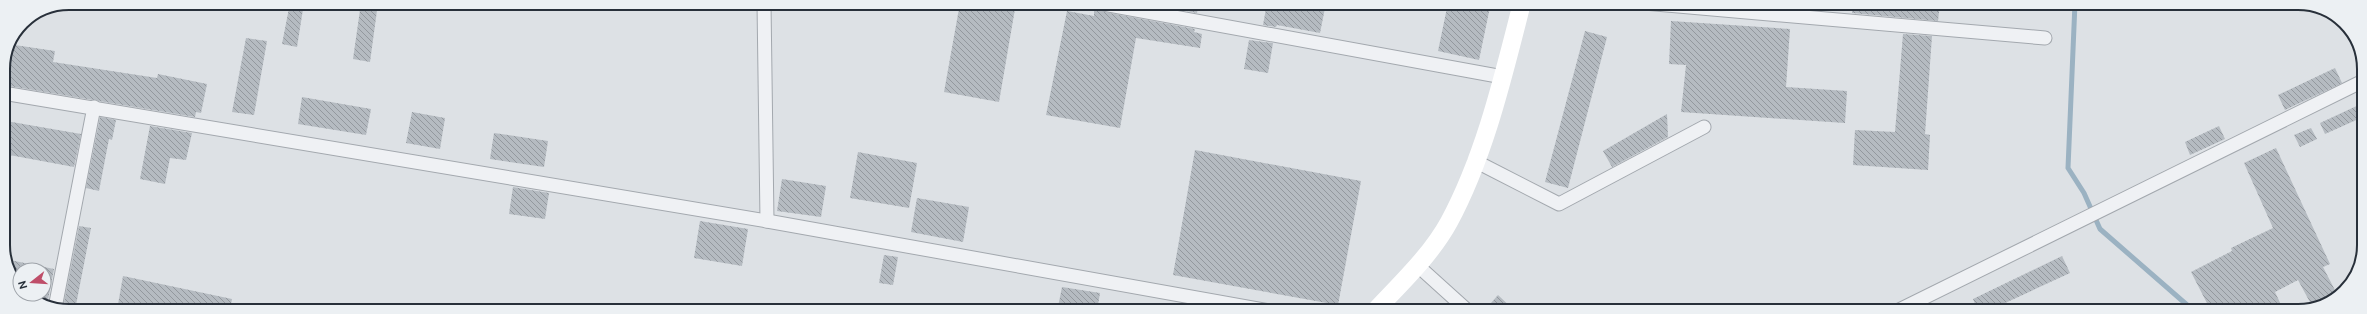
<svg xmlns="http://www.w3.org/2000/svg" width="2367" height="314" viewBox="0 0 2367 314" font-family="Ubuntu,sans-serif">
  <style>
    .lines { fill: none; stroke-linecap: round; stroke-linejoin: round }
    .stream { stroke: #9bb2c2; stroke-width: 5 }
    .building { fill: url(#building-back-hatch) }
    .street-casing { stroke: #a3a8ae; stroke-width: 15 }
    .street { stroke: #eff1f4; stroke-width: 13 }
    .secondary { stroke: #fff; stroke-width: 18 }
    .rim { fill: none; stroke: #28303a; stroke-width: 2 }
  </style>
  <defs>
    <pattern id="building-back-hatch" width="6" height="6" patternUnits="userSpaceOnUse"><rect width="6" height="6" fill="#b5bbc1"/><path d="M-1 5l2 2M0 0l6 6M5-1l2 2" fill="none" stroke="#93989e"/></pattern>
  </defs>
  <rect width="100%" height="100%" fill="#dde1e5"/>
  <g class="lines">
    <!-- stream -->
    <path class="stream" d="M 2075,3 L 2068,168 L 2084,193 L 2100,229 L 2194,311"/>
  </g>
  <!-- building -->
  <g class="building">
    <path d="M 290,3 L 304,3 L 297,47 L 282,44 Z"/>
    <path d="M 361,3 L 378,3 L 370,62 L 353,59 Z"/>
    <path d="M 960,3 L 1016,3 L 999,102 L 944,92 Z"/>
    <path d="M 1144,3 L 1199,3 L 1197,13 Z"/>
    <path d="M 1267,3 L 1326,3 L 1320,33 L 1277,25 L 1276,27 L 1263,25 Z"/>
    <path d="M 1448,3 L 1470,3 L 1490,7 L 1479,60 L 1438,51 Z"/>
    <path d="M 1852,3 L 1940,3 L 1938,21 L 1852,13 Z"/>
    <path d="M 1094,10 L 1195,29 L 1194,32 L 1202,34 L 1200,48 L 1136,38 L 1120,128 L 1046,115 L 1067,11 L 1094,16 Z"/>
    <path d="M 1671,21 L 1790,29 L 1786,87 L 1847,91 L 1845,123 L 1681,112 L 1686,65 L 1669,64 Z"/>
    <path d="M 1585,31 L 1607,37 L 1568,188 L 1545,182 Z"/>
    <path d="M 1903,34 L 1932,36 L 1925,134 L 1930,135 L 1928,170 L 1853,165 L 1855,130 L 1895,132 Z"/>
    <path d="M 246,38 L 267,41 L 254,115 L 232,112 Z"/>
    <path d="M 1249,40 L 1273,43 L 1268,73 L 1244,69 Z"/>
    <path d="M 8,44 L 55,51 L 53,62 L 157,78 L 158,74 L 207,84 L 201,113 L 196,112 L 195,117 L 3,85 L 3,69 Z"/>
    <path d="M 2335,68 L 2342,83 L 2285,110 L 2278,95 Z"/>
    <path d="M 302,97 L 371,109 L 366,135 L 298,124 Z"/>
    <path d="M 2363,103 L 2363,117 L 2325,134 L 2320,123 Z"/>
    <path d="M 412,112 L 445,118 L 440,149 L 406,143 Z"/>
    <path d="M 1667,114 L 1668,137 L 1612,167 L 1603,151 Z"/>
    <path d="M 100,117 L 116,120 L 112,140 L 109,139 L 99,191 L 86,188 Z"/>
    <path d="M 6,121 L 81,134 L 74,167 L 4,154 Z"/>
    <path d="M 150,126 L 192,133 L 186,160 L 170,158 L 165,184 L 140,179 Z"/>
    <path d="M 2219,126 L 2225,139 L 2190,155 L 2185,142 Z"/>
    <path d="M 2311,128 L 2317,139 L 2300,147 L 2294,135 Z"/>
    <path d="M 494,133 L 548,141 L 544,167 L 490,159 Z"/>
    <path d="M 2276,148 L 2330,264 L 2323,267 L 2338,296 L 2312,306 L 2298,280 L 2275,292 L 2284,311 L 2211,311 L 2191,272 L 2232,251 L 2231,248 L 2273,228 L 2244,163 Z"/>
    <path d="M 1195,150 L 1361,181 L 1338,305 L 1173,275 Z"/>
    <path d="M 858,152 L 917,163 L 909,208 L 850,198 Z"/>
    <path d="M 782,179 L 826,186 L 821,217 L 777,211 Z"/>
    <path d="M 513,187 L 549,193 L 545,219 L 509,214 Z"/>
    <path d="M 917,198 L 969,207 L 963,242 L 911,232 Z"/>
    <path d="M 700,221 L 748,229 L 742,266 L 694,258 Z"/>
    <path d="M 79,226 L 91,228 L 76,305 L 64,302 Z"/>
    <path d="M 884,255 L 898,257 L 893,285 L 879,283 Z"/>
    <path d="M 2062,256 L 2070,273 L 2003,304 L 2005,311 L 1978,311 L 1973,299 Z"/>
    <path d="M 5,259 L 54,269 L 48,300 L 25,294 L 44,294 L 44,270 L 20,270 L 20,286 Z"/>
    <path d="M 123,276 L 232,299 L 230,310 L 117,310 Z"/>
    <path d="M 1062,287 L 1100,293 L 1097,311 L 1058,307 Z"/>
    <path d="M 1498,295 L 1515,311 L 1484,311 Z"/>
  </g>
  <g class="lines">
    <defs>
      <g id="street">
        <path d="M 764,3 L 767,221"/>
        <path d="M 1098,3 L 1503,77"/>
        <path d="M 1644,3 L 2045,38"/>
        <path d="M 3,93 L 767,221 L 1269,311"/>
        <path d="M 1475,161 L 1559,204 L 1704,127"/>
        <path d="M 1417,265 L 1468,311"/>
        <path d="M 55,308 L 94,107"/>
        <path d="M 1897,311 L 2363,81"/>
      </g>
    </defs>
    <!-- street casing -->
    <use href="#street" class="street-casing"/>
    <!-- street -->
    <use href="#street" class="street"/>
    <!-- secondary -->
    <path class="secondary" d="M 1375,311 C 1401,283 1431,255 1449,222 C 1485,155 1503,77 1522,3"/>
  </g>
  <!-- crop -->
  <path d="M0 0H2367V314H0ZM69 10H2298A59 59 0 0 1 2357 69V245A59 59 0 0 1 2298 304H69A59 59 0 0 1 10 245V69A59 59 0 0 1 69 10Z" fill="#ecf0f3" fill-rule="evenodd"/>
  <path class="rim" d="M69 10H2298A59 59 0 0 1 2357 69V245A59 59 0 0 1 2298 304H69A59 59 0 0 1 10 245V69A59 59 0 0 1 69 10Z"/>
  <!-- north arrow -->
  <g transform="translate(32 282) rotate(253)"><circle r="19" fill="#ecf0f3" stroke="#9ea3a9"/>
  <path d="M0-3L7 15L0 10L-7 15Z" fill="#bf4e69"/>
  <text y="-6" font-size="11" font-weight="bold" text-anchor="middle" fill="#28303a">N</text>
  </g>
</svg>
